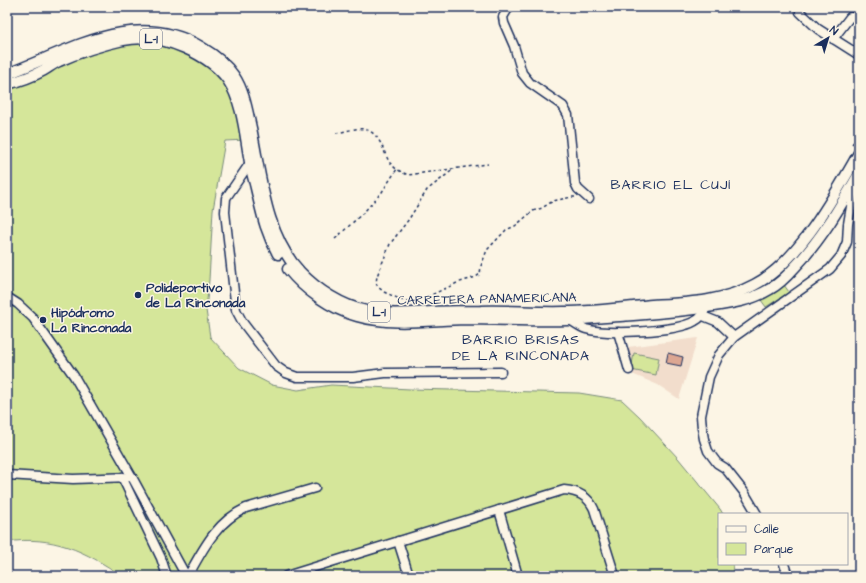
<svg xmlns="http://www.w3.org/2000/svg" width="866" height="583" viewBox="0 0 866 583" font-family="'Architects Daughter',sans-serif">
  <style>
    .built { fill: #f2ddcc }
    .green { fill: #d5e69a; stroke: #788a7c }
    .building { fill: #dca692; stroke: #1b2f5e }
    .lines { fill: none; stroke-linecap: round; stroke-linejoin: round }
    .minor-casing { stroke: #1b2f5e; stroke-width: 11 }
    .major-casing { stroke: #1b2f5e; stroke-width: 13 }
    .path { stroke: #1b2f5e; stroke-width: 1.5; stroke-dasharray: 3 3; stroke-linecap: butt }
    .minor { stroke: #fcf5e5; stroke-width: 8 }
    .major { stroke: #fcf5e5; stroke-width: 10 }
    .poi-dot { fill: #1b2f5e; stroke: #fcf5e5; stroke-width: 1.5 }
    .labels { text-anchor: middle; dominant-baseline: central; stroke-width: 3; stroke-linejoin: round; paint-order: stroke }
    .shield { fill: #fcf5e5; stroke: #5e6a86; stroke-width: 1 }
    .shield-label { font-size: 12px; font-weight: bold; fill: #1b2f5e }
    .poi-label { font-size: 13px; font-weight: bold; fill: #1b2f5e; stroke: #fcf5e5; text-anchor: start }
    .street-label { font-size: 13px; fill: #1b2f5e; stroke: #fcf5e5 }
    .neighbourhood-label { font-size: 14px; letter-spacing: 1px; fill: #1b2f5e; stroke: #fcf5e5 }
  </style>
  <rect width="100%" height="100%" fill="#fcf5e5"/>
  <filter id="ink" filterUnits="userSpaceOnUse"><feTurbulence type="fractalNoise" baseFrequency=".025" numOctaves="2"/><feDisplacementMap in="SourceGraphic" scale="8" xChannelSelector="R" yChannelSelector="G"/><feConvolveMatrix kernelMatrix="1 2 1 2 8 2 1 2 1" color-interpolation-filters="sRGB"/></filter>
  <g filter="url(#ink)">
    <!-- built -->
    <path class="built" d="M 698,338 L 679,399 L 658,385 L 625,371 L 620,348 Z"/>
    <!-- green -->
    <g class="green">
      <path d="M 122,41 L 178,45 L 227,80 L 246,140 L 225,141 L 213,210 L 209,280 L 206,310 L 210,337 L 239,368 L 272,385 L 298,390 L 331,385 L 410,389 L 579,393 L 622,400 L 640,417 L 678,458 L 720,509 L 723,514 L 719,514 L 719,564 L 733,564 L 732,576 L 122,576 C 85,551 53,535 7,542 L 7,84 Z"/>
      <path d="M 784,285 L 789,292 L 766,307 L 761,300 Z"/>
      <path d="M 634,353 L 659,358 L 656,375 L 631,370 Z"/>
    </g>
    <!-- building -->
    <path class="building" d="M 668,353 L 683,357 L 681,366 L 666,363 Z"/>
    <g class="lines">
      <defs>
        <g id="minor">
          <path d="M 509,7 L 503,17 L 504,23 L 514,46 L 522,73 L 530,83 L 563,106 L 568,115 L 575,183 L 578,189 L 589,199"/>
          <path d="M 800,12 L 818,29 L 859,55"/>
          <path d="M 833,39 L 850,17 L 859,17"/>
          <path d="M 250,163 L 226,198 L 225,212 L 236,310 L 243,323 L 276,366 L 286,373 L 297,377 L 353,377 L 385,373 L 501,372"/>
          <path d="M 7,297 L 18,304 L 33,318 L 74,376 L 132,477 L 186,576"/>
          <path d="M 703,316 L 718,322 L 734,337"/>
          <path d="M 570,320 C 575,323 580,327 586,329 C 606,335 677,332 695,321 C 701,318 704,314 706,307"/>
          <path d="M 618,332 L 629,370"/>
          <path d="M 7,475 L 73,479 L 132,477"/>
          <path d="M 122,477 L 161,558 L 167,576"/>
          <path d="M 499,510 L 518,576"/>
          <path d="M 757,514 L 744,492 L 725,468 L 717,463 L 708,451 L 704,439 L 702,428 L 701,416 L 709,377 L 719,355 L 734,337 L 830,269 L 841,256 L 847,242 L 848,224 L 853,195 L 857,184"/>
          <path d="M 398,541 L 409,576"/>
          <path d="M 784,564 L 788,576"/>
          <path d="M 188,576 C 203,549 216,522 246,508 L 315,488"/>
          <path d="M 286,576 L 564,490 C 578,491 588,496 594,509 L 615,576"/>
        </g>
        <g id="major">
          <path d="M 7,74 C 70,51 134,8 201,47 C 213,54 226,64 234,76 C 244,91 247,110 251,128 C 261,176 265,235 300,272 C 317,290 342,306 366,311 C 388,315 410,313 432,312 C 448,311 465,311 481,311 C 509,310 537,313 564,312 C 593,312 623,308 652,305 C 686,303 723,302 754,285 C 799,262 834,196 859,153"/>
          <path d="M 7,84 C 19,81 33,76 44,70 C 49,67 54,63 59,61 C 79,52 101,45 123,40 C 144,36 165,39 185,48 C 201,55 218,66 228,80 C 243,103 245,135 250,162 C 251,171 254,179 256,188 C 262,213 265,231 278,254"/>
          <path d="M 288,269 C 305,290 331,309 357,316 C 392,326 428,320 464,319 C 499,319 533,321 568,320 C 585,319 603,317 620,316 C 647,314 674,312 701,308 C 725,304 749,302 770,289 C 779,284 787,276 794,268 C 821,240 840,207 859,174"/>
        </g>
      </defs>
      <!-- minor casing -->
      <use href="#minor" class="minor-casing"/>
      <!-- major casing -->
      <use href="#major" class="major-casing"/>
      <!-- path -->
      <g class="path">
        <path d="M 336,133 C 345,132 359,126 367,130 C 381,135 383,152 390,163 C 395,169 401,172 408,175 L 488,164"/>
        <path d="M 852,144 L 856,139 L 859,141"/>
        <path d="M 335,239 L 364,212 L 382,192 L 397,169"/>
        <path d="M 427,297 L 457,283 L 476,277 L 480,274 L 481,266 L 487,250 L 506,230 L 515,226 L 533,211 L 542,208 L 553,201 L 572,197 L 575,197"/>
        <path d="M 409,301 L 404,301 L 384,292 L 378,287 L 376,283 L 377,276 L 390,244 L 409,219 L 427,190 L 454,169"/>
      </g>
      <!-- minor -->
      <use href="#minor" class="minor"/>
      <!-- major -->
      <use href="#major" class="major"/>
    </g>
  </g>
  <!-- markers -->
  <g class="poi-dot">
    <circle cx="138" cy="295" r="4"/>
    <circle cx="43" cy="320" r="4"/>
  </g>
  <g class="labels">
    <!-- shield labels -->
    <g class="shield">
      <rect x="140" y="29" width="22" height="20" rx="3"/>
      <rect x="368" y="302" width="22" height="20" rx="3"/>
    </g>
    <g class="shield-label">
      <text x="151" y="39">L-1</text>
      <text x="379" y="312">L-1</text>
    </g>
    <!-- poi labels -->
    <g class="poi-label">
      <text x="146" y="288">Polideportivo<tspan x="146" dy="15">de La Rinconada</tspan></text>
      <text x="51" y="313">Hipódromo<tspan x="51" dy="15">La Rinconada</tspan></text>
    </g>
    <!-- street labels -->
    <g class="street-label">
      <text transform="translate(487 299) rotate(-1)">CARRETERA PANAMERICANA</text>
    </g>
    <!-- neighbourhood labels -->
    <g class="neighbourhood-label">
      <text x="671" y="185">BARRIO EL CUJÍ</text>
      <text x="521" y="340">BARRIO BRISAS<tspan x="521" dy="16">DE LA RINCONADA</tspan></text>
    </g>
  </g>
  <!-- margin -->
  <rect width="866" height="583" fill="none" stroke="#fcf5e5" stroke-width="24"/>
  <rect x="12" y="12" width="842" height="559" fill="none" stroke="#1b2f5e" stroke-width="1.5" filter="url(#ink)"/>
  <!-- legend -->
  <rect x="718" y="513" width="130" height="52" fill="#fcf5e5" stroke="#a2a6af"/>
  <rect x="726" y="526" width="20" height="6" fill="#fcf5e5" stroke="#a2a6af"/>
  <text x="754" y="533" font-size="12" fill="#1b2f5e">Calle</text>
  <rect x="726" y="543" width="20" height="12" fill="#d5e69a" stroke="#a2a6af"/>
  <text x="754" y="553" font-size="12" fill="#1b2f5e">Parque</text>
  <!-- north arrow -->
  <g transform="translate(828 38) rotate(38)" stroke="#fcf5e5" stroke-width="3" paint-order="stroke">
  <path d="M0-3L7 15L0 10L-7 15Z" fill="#1b2f5e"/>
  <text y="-6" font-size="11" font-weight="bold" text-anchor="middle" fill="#1b2f5e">N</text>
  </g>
</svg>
